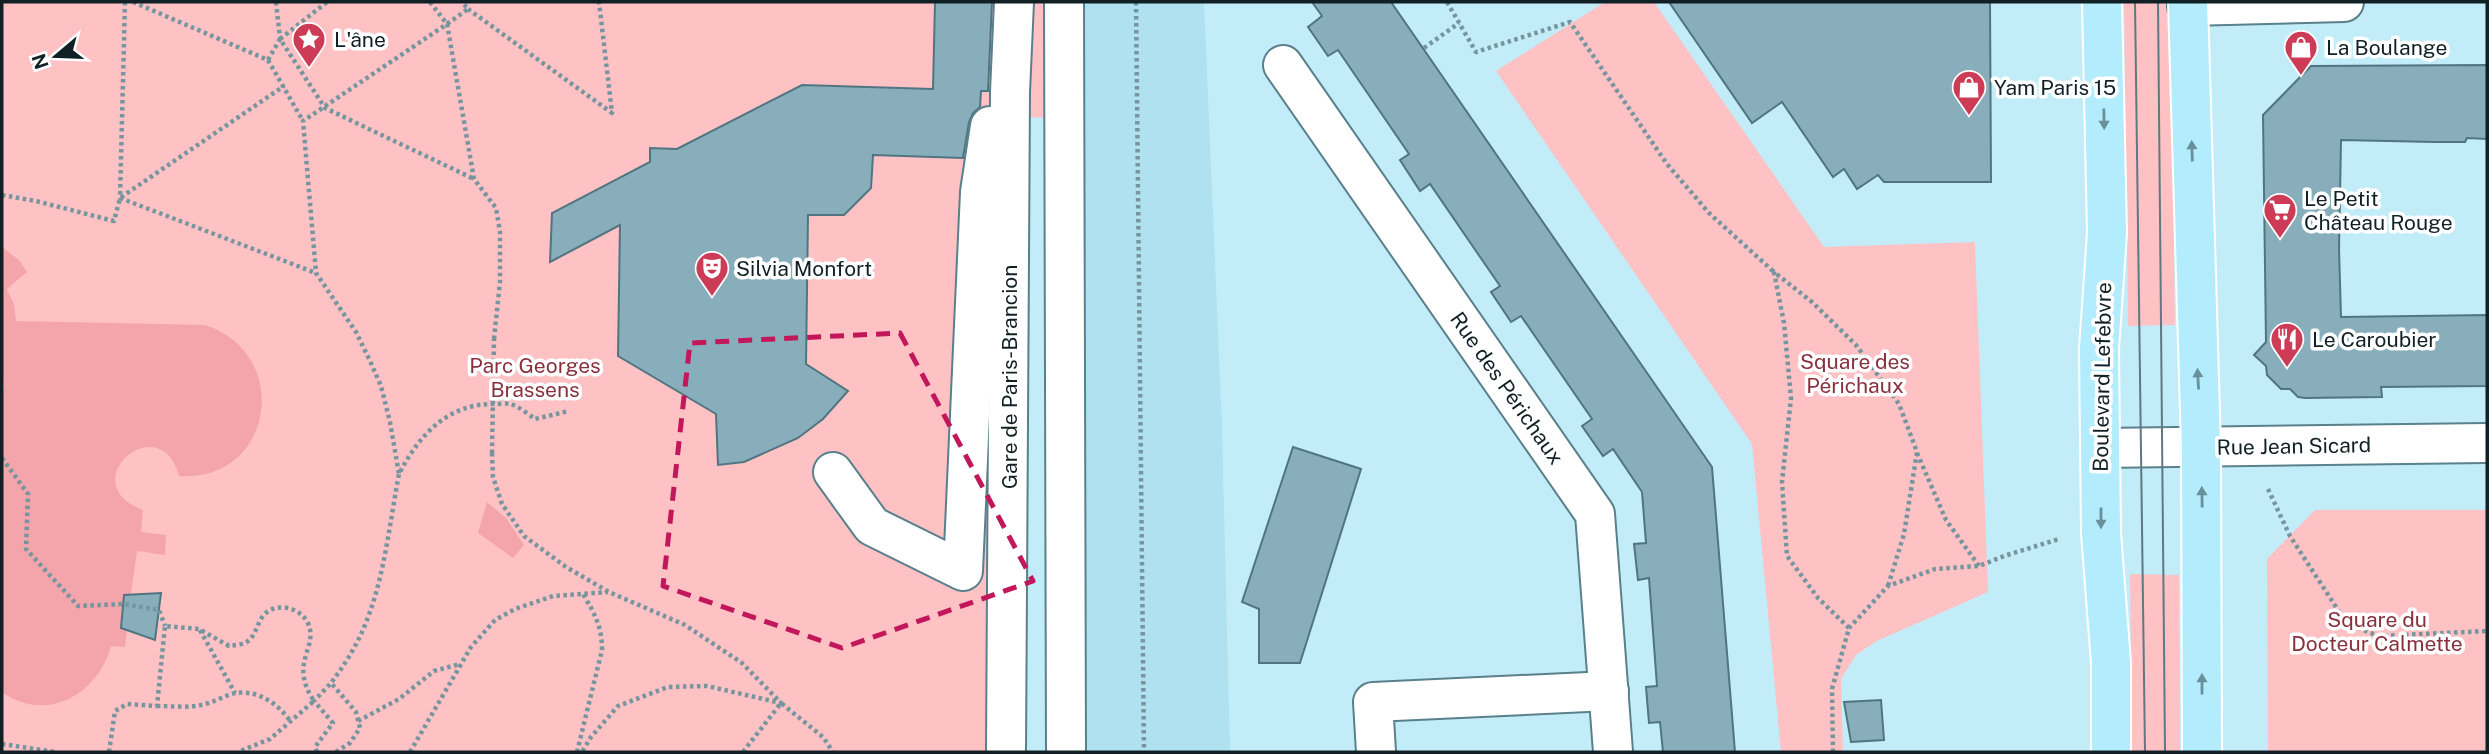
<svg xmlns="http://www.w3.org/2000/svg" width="2489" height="754" viewBox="0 0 2489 754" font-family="'Public Sans',sans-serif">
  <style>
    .built { fill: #afe1f0 }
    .green { fill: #fec2c5 }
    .water { fill: #f3a5ab }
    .building { fill: #87aeba; stroke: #507581; stroke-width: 2 }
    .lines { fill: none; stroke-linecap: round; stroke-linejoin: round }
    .minor-casing { stroke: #59808b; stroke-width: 42 }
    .major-casing { stroke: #fff; stroke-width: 42 }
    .path { stroke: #76959e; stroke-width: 4.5; stroke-dasharray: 3.5 3.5; stroke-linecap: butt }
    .minor { stroke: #fff; stroke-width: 38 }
    .major { stroke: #b2ecfd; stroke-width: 38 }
    .tram { stroke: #5e7981; stroke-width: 2 }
    .path-bridge { stroke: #76959e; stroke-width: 4.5; stroke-dasharray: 3.5 3.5; stroke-linecap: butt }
    .oneway { fill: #69909b }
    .marked { fill: none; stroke: #c2185b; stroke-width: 5; stroke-dasharray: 14 9; stroke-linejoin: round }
    .labels { text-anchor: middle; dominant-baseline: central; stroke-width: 7; stroke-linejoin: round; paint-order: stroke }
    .poi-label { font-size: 21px; fill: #102024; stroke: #fff; text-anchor: start }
    .park-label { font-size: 21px; fill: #89303d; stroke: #fff }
    .street-label { font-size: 21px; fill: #102024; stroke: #fff }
  </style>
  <rect width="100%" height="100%" fill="#c3ecf9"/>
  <!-- built -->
  <path class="built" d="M 1063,2 L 1204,2 L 1222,428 L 1230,752 L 1068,752 Z"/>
  <!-- green -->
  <g class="green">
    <path d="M 2,2 L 1068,2 L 1056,118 L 1017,117 L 1001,752 L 2,752 Z"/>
    <path d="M 1605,2 L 1654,2 L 1824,247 L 1975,242 L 1988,592 L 1877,641 L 1856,655 L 1841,679 L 1843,752 L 1781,752 L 1752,444 L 1496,71 Z"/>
    <path d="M 2124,2 L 2171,2 L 2175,325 L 2128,326 Z"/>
    <path d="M 2315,510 L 2487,510 L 2487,752 L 2268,752 L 2267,559 Z"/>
    <path d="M 2130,574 L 2179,575 L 2180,752 L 2132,752 Z"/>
  </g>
  <!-- water -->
  <g class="water">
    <path d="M 2,247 L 19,260 L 27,272 L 7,289 L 14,304 L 16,321 L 205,325 C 294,354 273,483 179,476 C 160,405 71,483 143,510 L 141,532 L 166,535 L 165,555 L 137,551 L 131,594 L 121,628 L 127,630 L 125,647 L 111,646 C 98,694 47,724 2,692 L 2,403 L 4,384 L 2,380 Z"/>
    <path d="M 487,502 L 506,518 L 524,545 L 513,558 L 478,533 Z"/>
  </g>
  <!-- building -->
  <g class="building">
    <path d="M 935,2 L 992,2 L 988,91 L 981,91 L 980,107 L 973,113 L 969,122 L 963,158 L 873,155 L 871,188 L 844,215 L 808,215 L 806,364 L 848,391 L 823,419 L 798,438 L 744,462 L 718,465 L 716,414 L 618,356 L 620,225 L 550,262 L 552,213 L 650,162 L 650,148 L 677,149 L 802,85 L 933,89 Z"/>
    <path d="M 1312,2 L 1391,2 L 1712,467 L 1735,752 L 1663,752 L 1660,722 L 1649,723 L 1646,687 L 1657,686 L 1649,578 L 1638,580 L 1634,544 L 1646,543 L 1642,492 L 1613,449 L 1603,456 L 1582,426 L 1592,419 L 1521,316 L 1511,322 L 1491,292 L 1500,286 L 1430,184 L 1420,191 L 1400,160 L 1409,154 L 1338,50 L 1328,56 L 1308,27 L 1322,16 Z"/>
    <path d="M 1669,2 L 1990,2 L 1991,182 L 1884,182 L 1878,175 L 1857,189 L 1844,169 L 1833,177 L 1782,102 L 1752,123 Z"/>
    <path d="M 2487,65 L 2487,139 L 2467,138 L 2465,142 L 2435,142 L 2341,140 L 2339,249 L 2341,317 L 2487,315 L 2487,386 L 2381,387 L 2382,397 L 2305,398 L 2298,397 L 2290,389 L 2281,389 L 2267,375 L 2266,366 L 2254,355 L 2266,342 L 2263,115 L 2311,66 Z"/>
    <path d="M 1293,447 L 1361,469 L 1300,663 L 1259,663 L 1259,609 L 1242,602 Z"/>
    <path d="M 161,593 L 155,640 L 121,628 L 124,595 Z"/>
    <path d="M 1881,700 L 1884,740 L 1851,742 L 1844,702 Z"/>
  </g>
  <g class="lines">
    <defs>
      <g id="minor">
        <path d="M 1064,2 L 1066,752"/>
        <path d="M 2187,6 L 2344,2"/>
        <path d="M 1283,65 L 1595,514 L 1613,752"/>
        <path d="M 2101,448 L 2487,443"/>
        <path d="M 833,472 L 872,526 L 963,571 L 980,192 L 990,126"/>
        <path d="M 1006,752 L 1010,92 L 1014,2"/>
        <path d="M 1376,752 L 1373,702 L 1609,691"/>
      </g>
      <g id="major">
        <path d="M 2102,2 L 2107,233 L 2099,349 L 2101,533 L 2111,663 L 2111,752"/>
        <path d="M 2188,2 L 2201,447 L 2202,752"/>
      </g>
    </defs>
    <!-- minor casing -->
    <use href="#minor" class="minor-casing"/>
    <!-- major casing -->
    <use href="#major" class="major-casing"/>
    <!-- path -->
    <g class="path">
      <path d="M 125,2 L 120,198 L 316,273"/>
      <path d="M 133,2 L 268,60 L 280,39 L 325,108 L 474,179"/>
      <path d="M 276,2 L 280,38"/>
      <path d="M 430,2 L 447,24 L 468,9 L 462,2"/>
      <path d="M 1136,2 L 1144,752"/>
      <path d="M 1447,2 L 1476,52 L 1570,22 L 1667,164 L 1709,213 L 1774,272"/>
      <path d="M 468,9 L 612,113 L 599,2"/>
      <path d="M 280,39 L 327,2"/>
      <path d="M 1424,48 L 1459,23"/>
      <path d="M 268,60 L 303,121"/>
      <path d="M 2,195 L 36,201 L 114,221 L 120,198 L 284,86"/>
      <path d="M 494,339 L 500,282 L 500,232 L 496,208 L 474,179 L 447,24 L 303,121 L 316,273 L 356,332 L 370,361 L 381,386 L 390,422 L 399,474 C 419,435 448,403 495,404 C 500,404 507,403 511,404 C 519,407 528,414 535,419 L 569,411"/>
      <path d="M 492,453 L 493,477 L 502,504 L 524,536 L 566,567 L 609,592 L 685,625 L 742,663 L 781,703 L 707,686 L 668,687 L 618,706 L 591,737 L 582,752"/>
      <path d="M 1917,453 L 1946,520 L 1979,566"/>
      <path d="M 2,458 L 28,494 L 26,549 L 78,606 L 124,604 L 159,610 L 165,626"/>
      <path d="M 2268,489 L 2290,536 L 2347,624 L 2379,636 L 2487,631"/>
      <path d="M 1849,628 L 1818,598 L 1787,556 L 1782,482 L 1791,398 L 1784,323 L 1774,272 L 1812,302 L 1856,345 L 1899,404 L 1917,452 L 1904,534 L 1888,586"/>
      <path d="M 200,630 L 235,693"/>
      <path d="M 157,706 C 171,706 187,708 201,705 C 213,703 225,695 236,693 C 260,690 279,705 291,722"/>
      <path d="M 358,721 L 399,699 L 434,671 L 460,664"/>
      <path d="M 2,744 L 55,752"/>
      <path d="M 109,752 L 115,711 L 127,704 L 157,706 L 165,626 L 199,629 L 229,646 C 234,645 240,645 245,643 C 256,637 256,625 263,616 C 275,601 300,607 308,623 C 319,649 288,662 314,701 L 270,739 L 238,752"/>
      <path d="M 317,752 L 315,747 L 333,723 L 314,701 L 331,683"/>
      <path d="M 336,752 L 350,743 L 360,728 L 356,712 L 331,683 C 343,667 354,650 362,632 C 384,583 389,526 399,474"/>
      <path d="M 410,752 L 471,647 L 495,620 L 515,609 L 553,596 L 608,592"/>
      <path d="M 577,752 L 602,650 C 602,627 595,614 583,594"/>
      <path d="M 743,752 L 781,703 L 823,737 L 833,752"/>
      <path d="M 1833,752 L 1832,689 L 1849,628 L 1888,586 L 1935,569 L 1979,566 L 2004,556 L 2059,539"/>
    </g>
    <!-- minor -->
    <use href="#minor" class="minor"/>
    <!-- major -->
    <use href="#major" class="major"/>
    <!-- tram -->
    <g class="tram">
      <path d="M 2135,2 L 2145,752"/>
      <path d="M 2158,2 L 2165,752"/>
    </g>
    <!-- path-bridge -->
    <path class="path-bridge" d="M 492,453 L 494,339"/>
  </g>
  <!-- one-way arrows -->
  <defs><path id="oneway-solid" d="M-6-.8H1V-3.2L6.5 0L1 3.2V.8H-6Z" transform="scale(1.75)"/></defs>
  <g class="oneway">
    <use href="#oneway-solid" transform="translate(2104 119) rotate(89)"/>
    <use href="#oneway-solid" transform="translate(2192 151) rotate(-92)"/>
    <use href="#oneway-solid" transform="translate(2198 379) rotate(-93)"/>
    <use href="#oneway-solid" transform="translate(2202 497) rotate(-91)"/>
    <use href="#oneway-solid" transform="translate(2101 518) rotate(90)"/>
    <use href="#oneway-solid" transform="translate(2202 684) rotate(-90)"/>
  </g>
  <!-- marked area -->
  <path class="marked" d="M 900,333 L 1033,581 L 842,648 L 663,586 L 690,343 Z"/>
  <!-- icons -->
  <defs>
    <symbol id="sight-pin" viewBox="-11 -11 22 30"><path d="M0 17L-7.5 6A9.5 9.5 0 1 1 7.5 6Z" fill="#cd3c56" stroke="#fff"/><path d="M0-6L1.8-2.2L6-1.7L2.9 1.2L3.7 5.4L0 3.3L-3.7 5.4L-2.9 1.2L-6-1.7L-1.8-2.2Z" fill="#fff"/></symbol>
    <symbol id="shop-pin" viewBox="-11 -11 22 30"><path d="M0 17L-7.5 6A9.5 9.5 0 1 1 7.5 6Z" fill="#cd3c56" stroke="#fff"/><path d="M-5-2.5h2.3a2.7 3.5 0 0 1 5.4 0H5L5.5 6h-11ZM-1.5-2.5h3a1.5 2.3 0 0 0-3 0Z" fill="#fff"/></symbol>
    <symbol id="supermarket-pin" viewBox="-11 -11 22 30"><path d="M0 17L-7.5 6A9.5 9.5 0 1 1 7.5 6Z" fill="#cd3c56" stroke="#fff"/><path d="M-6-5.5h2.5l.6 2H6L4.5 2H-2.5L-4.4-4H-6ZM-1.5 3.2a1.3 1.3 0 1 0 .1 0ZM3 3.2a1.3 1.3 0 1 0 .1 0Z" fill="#fff"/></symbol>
    <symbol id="theatre-pin" viewBox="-11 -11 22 30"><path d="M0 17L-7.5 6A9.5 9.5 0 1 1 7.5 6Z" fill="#cd3c56" stroke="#fff"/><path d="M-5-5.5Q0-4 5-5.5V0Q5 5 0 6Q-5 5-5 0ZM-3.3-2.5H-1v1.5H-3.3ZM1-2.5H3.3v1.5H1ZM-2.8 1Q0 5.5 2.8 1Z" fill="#fff"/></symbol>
    <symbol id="restaurant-pin" viewBox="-11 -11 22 30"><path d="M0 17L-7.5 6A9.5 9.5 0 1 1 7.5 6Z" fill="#cd3c56" stroke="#fff"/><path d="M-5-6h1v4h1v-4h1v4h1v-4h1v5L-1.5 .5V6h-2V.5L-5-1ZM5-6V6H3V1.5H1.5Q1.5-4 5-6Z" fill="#fff"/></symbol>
  </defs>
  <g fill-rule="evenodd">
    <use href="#sight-pin" x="290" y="20" width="38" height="52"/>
    <use href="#shop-pin" x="2282" y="28" width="38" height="52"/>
    <use href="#shop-pin" x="1950" y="68" width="38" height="52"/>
    <use href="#supermarket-pin" x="2261" y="191" width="38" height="52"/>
    <use href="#theatre-pin" x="693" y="249" width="38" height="52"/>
    <use href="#restaurant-pin" x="2268" y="320" width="38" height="52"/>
  </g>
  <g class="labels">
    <!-- poi labels -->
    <g class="poi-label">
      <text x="334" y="39">L'âne</text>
      <text x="2326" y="47">La Boulange</text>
      <text x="1994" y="87">Yam Paris 15</text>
      <text x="2304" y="198">Le Petit<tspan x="2304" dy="24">Château Rouge</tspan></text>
      <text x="736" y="268">Silvia Monfort</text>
      <text x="2312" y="339">Le Caroubier</text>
    </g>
    <!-- park labels -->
    <g class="park-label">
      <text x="1855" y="361">Square des<tspan x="1855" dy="24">Périchaux</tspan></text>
      <text x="535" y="365">Parc Georges<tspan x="535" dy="24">Brassens</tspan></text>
      <text x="2377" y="619">Square du<tspan x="2377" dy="24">Docteur Calmette</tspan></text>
    </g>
    <!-- street labels -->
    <g class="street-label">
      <text transform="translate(1009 377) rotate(-90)">Gare de Paris-Brancion</text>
      <text transform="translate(2102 377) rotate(-89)">Boulevard Lefebvre</text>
      <text transform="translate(1507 388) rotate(55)">Rue des Périchaux</text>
      <text transform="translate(2294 446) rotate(-1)">Rue Jean Sicard</text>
    </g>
  </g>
  <!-- border -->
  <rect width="2489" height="754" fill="none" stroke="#102024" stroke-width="7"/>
  <!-- north arrow -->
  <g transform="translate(56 56) rotate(251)" stroke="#ffffff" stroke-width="5" paint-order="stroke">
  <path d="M0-5L12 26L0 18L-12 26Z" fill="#102024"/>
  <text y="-10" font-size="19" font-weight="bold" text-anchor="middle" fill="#102024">N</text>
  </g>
</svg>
